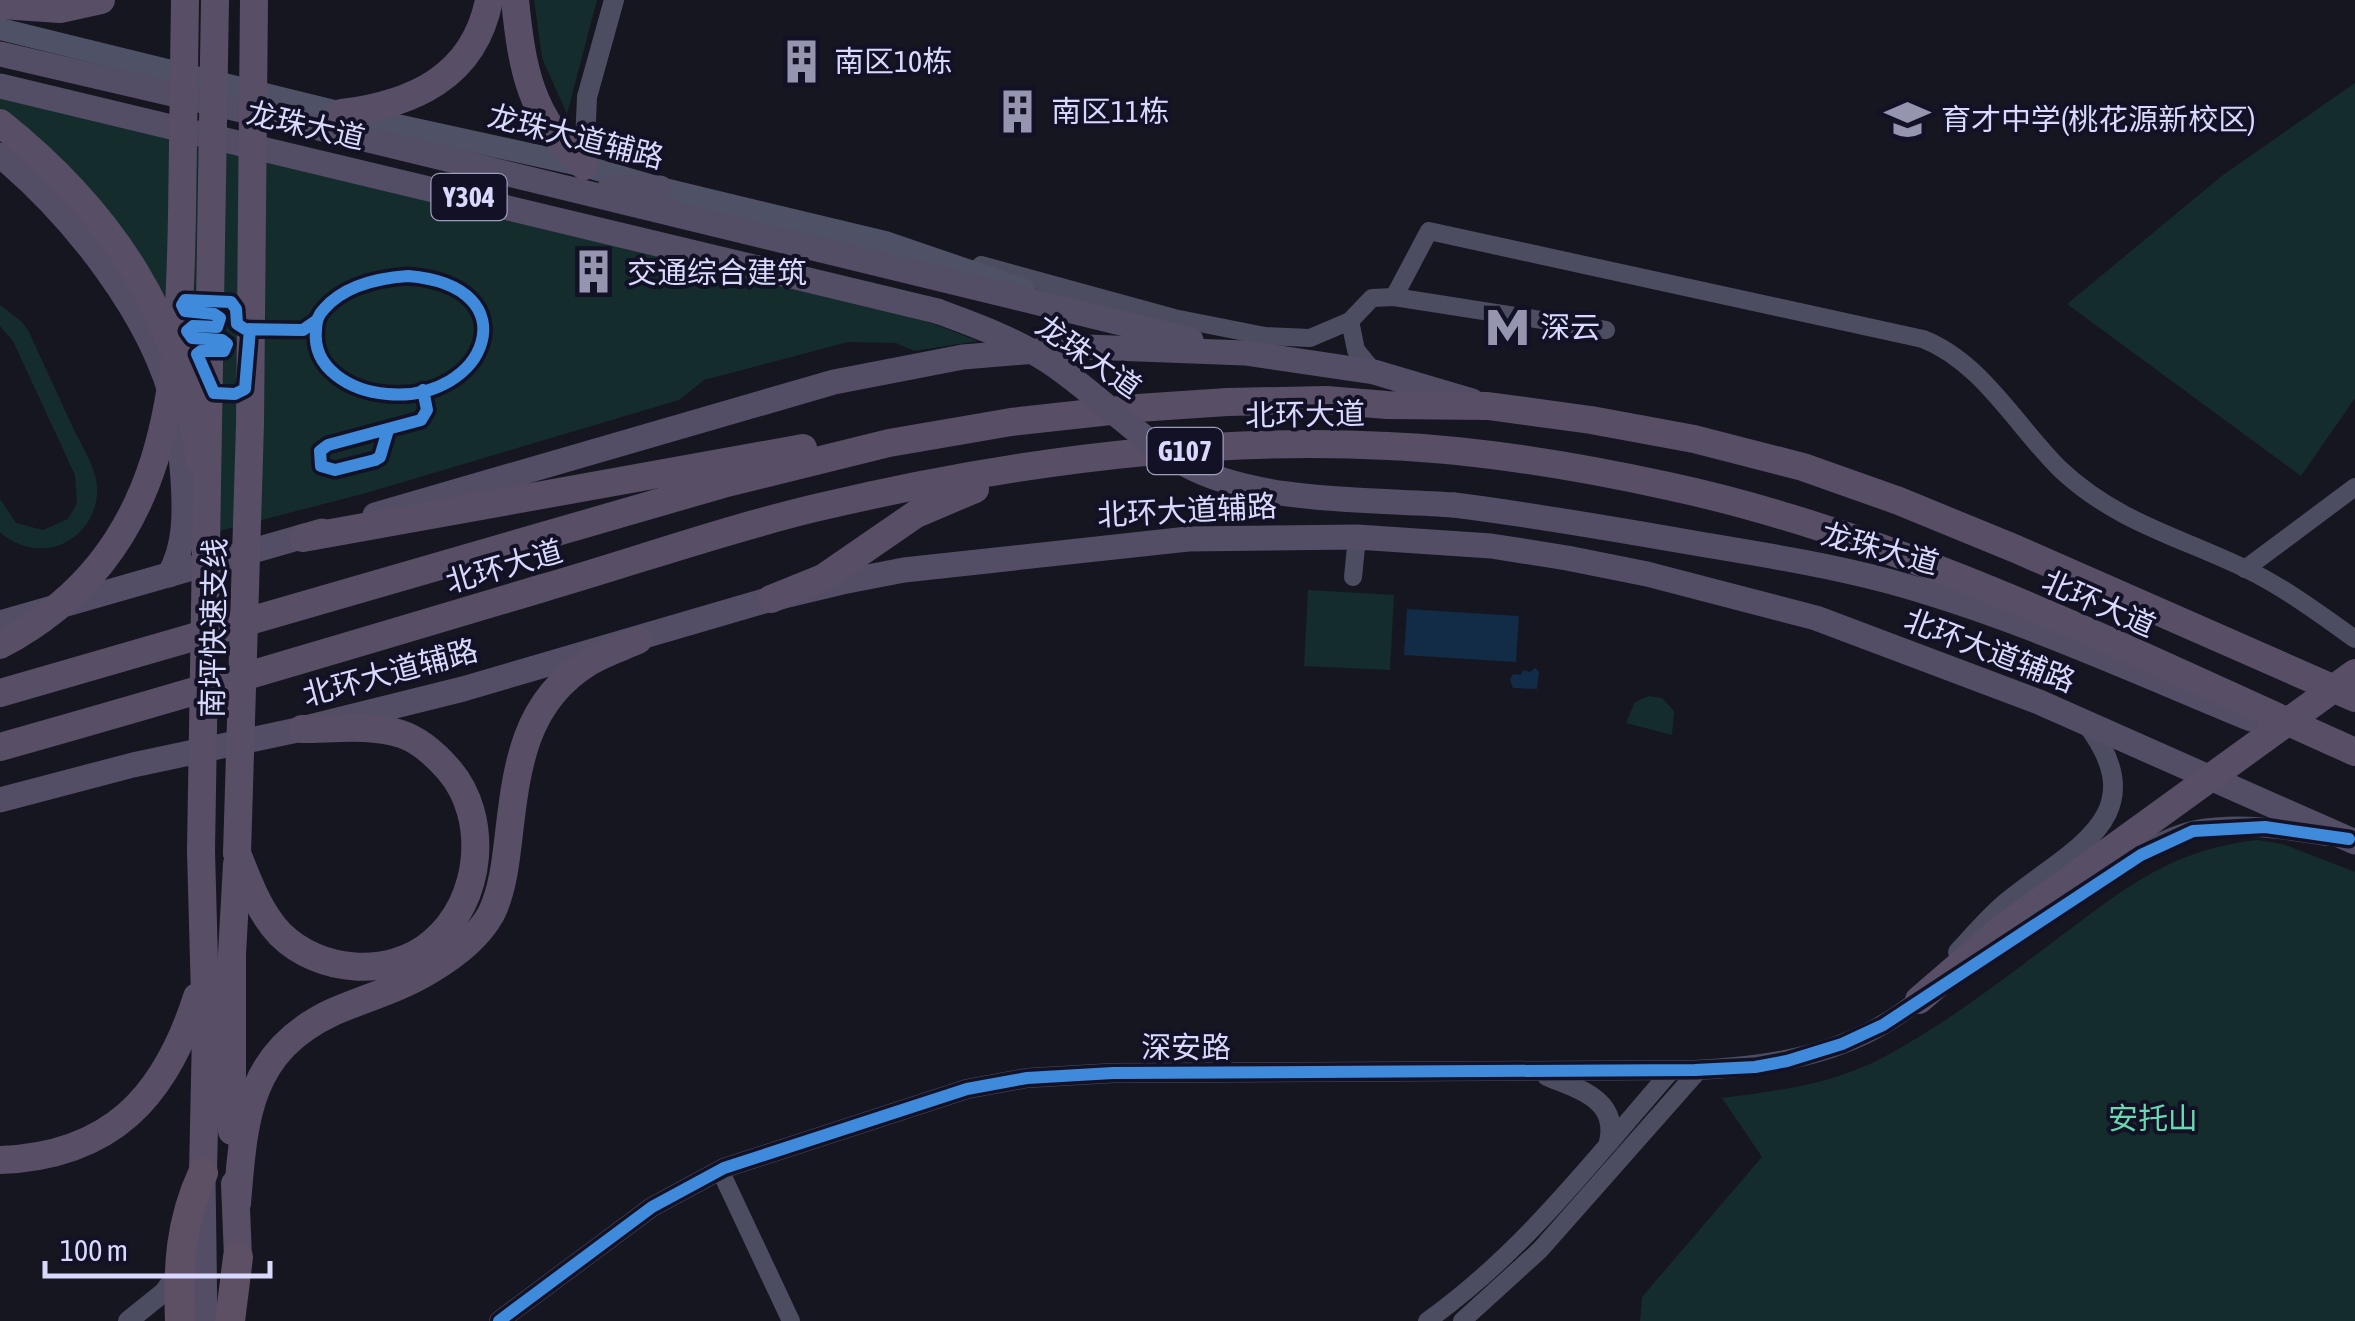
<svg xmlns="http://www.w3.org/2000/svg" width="2355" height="1321" viewBox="0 0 2355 1321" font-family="'Asap Condensed','Noto Sans SC',sans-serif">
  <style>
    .green { fill: #142c2b }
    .water { fill: #122b46 }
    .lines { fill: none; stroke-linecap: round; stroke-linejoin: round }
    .minor { stroke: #4c4d61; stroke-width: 18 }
    .tertiary { stroke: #4c4d61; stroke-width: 20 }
    .secondary { stroke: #4f5167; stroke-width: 22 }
    .primary { stroke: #534d66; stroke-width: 25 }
    .trunk { stroke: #584e65; stroke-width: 28 }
    .motorway { stroke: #5d4f64; stroke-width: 30 }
    .primary-bridge { stroke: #534d66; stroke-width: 25 }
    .trunk-bridge { stroke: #584e65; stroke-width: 28 }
    .cycleway-casing { stroke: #121126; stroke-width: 19 }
    .cycleway { stroke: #408adc; stroke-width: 12 }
    .labels { text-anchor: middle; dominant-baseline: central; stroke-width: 8; stroke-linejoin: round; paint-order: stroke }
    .shield { fill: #121126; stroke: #9d9dbc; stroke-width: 2.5 }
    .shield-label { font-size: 28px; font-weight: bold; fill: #d9d9fd }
    .poi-label { font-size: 30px; fill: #d9d9fd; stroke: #121126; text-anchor: start }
    .street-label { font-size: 30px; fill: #d9d9fd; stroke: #121126 }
    .park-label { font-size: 30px; fill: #68d9b1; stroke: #121126 }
  </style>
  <rect width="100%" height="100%" fill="#161621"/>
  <!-- green -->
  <g class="green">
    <path d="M 534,0 L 597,0 L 567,114 L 542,58 Z"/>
    <path d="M 2355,83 L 2355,398 L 2301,476 L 2067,304 L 2223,175 Z"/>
    <path d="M 0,91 L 835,294 L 931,323 L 978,341 L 914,351 L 896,343 L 848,342 L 704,380 L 679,400 L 366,493 L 192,538 L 139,253 C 100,198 52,152 0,109 Z"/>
    <path d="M 0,305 L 22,322 L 29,332 C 44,365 59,397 74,430 C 82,446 92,462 96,479 C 102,507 85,537 57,546 C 37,552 15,546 0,532 L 0,499 L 16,523 L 43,530 L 68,519 L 77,503 L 75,475 L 13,341 L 0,326 Z"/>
    <path d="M 1308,590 L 1394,595 L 1390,670 L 1304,666 Z"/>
    <path d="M 1649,696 L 1662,698 L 1674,711 L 1672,735 L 1626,723 L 1635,702 Z"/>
    <path d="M 2257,840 L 2283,844 L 2355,872 L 2355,1321 L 1640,1321 L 1642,1297 L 1762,1157 L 1722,1098 C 1777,1091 1834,1084 1884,1057 C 1942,1026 1997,984 2049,945 C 2119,893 2167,850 2257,840 Z"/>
  </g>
  <!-- water -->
  <g class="water">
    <path d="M 1407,609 L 1519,616 L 1516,662 L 1404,655 Z"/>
    <path d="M 1535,668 L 1539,672 L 1537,689 L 1513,688 L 1510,680 L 1513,674 L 1520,675 L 1524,670 L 1530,672 Z"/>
  </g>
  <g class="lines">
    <!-- minor -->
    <g class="minor">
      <path d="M 981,265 L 1174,318 L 1265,336 L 1310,338 L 1350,321 L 1372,298 L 1394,297 L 1606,330"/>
      <path d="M 1394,297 L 1429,231 L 1923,339 C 1982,362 2017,427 2060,469 C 2116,522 2180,537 2246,569 C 2285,588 2320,614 2355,639"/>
      <path d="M 1350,321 L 1356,350 L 1374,372"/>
      <path d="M 2245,569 L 2355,487"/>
      <path d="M 1353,577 L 1357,537"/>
      <path d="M 720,1170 L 791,1321"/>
      <path d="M 1427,1321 C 1523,1253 1595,1158 1672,1070"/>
      <path d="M 1462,1321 L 1540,1250 L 1699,1070"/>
    </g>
    <!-- tertiary -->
    <g class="tertiary">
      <path d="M 584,166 L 587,97 L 614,0"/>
      <path d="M 2003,943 C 2049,913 2146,839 2196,830 C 2240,822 2283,829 2327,836"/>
      <path d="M 1958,952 C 1974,935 1989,917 2007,902 C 2071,849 2158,817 2086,723"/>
      <path d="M 1547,1076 C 1578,1089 1619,1099 1609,1142"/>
      <path d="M 128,1321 L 164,1292 L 178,1273"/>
      <path d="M 499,1321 L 652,1207 L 724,1168 L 967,1089 L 1027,1078 L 1113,1073 L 1695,1070 C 1760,1067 1826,1058 1884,1024 C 1900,1015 1914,1003 1929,993"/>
    </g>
    <!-- secondary -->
    <path class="secondary" d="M 0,29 L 342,113 L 584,166 L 660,188 L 885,242 L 1023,289"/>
    <!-- primary -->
    <g class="primary">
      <path d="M 0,54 L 340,133 L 1191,340"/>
      <path d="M 0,86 L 937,311"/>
      <path d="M 0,155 C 72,215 154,317 175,410 C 180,433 181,456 183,479 C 185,512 186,546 169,575"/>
      <path d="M 610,188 L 660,188"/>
      <path d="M 1454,505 C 1534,515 1614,529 1694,543 C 1759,554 1824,564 1888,581 C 2013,615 2132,670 2251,719"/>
      <path d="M 375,515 L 834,382 L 963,357 L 1087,347 L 1245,353 L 1374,372 L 1472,401"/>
      <path d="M 0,623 L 322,531"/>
      <path d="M 0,800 L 133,765 L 302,729 L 463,689 L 771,599 L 842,582 L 904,570 L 1188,539 L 1357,537 L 1491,546 L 1567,558 L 1647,574 L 1816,618 L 2039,702 L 2355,842"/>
      <path d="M 203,1178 L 205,1321"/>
    </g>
    <!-- trunk -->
    <g class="trunk">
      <path d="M 515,0 C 522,69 530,117 584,166"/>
      <path d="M 0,5 L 60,9 L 101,0"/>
      <path d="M 342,113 C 413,104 474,77 489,0"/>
      <path d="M 0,123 C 110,211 183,318 199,461"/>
      <path d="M 303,538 L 803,448"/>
      <path d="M 771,599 L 823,578 L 916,514 L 975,489"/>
      <path d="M 0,693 L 723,484 L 889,443 L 1011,422 L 1138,408 L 1227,402 L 1326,400 L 1387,405 L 1488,406 L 1591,420 L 1694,439 L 1803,467 L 1899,501 L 2016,549 L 2355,698"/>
      <path d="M 0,747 C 182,696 362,642 543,588 C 633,562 723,530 815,508 C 1000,464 1197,436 1388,446 C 1482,450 1576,466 1668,486 C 1906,537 2134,654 2355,752"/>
      <path d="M 201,851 L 206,1033 L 203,1173"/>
      <path d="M 237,853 C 248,881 259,912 280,934 C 319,973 390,979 433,942 C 482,901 490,818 449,770 C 436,755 420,740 401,734 C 370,724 334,729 302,729"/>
      <path d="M 1919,1000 L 2000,930 L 2080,872"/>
      <path d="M 232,1131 L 232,954 L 237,864"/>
      <path d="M 0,1160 C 111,1156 165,1097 197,997"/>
      <path d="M 235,1184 L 238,1257"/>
      <path d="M 237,1203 C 244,1119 247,1052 333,1012 C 365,998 399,989 430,970 C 454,956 477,939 491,914 C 503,890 506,859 509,833 C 517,765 525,701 589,662 C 604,653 622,647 638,640"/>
    </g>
    <!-- motorway -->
    <g class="motorway">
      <path d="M 180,1321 C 178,1268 180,1222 203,1173"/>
      <path d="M 230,1321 L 238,1257"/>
    </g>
    <!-- primary-bridge -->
    <path class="primary-bridge" d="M 937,311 C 975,325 1014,339 1048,361 C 1095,392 1135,436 1183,463 C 1255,504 1371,499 1454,505"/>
    <!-- trunk-bridge -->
    <g class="trunk-bridge">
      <path d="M 0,645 C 172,554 179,386 182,214 C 183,143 184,71 185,0"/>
      <path d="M 201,851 L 215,0"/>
      <path d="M 237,853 L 250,424 L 254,0"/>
      <path d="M 2080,872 L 2355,673"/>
    </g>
    <defs>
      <g id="cycleway">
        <path d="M 408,276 C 532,286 487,403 387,394 C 351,391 312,369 316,330 C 316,321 318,315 324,309 C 344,286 379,278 408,276 Z"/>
        <path d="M 250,329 L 245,389 L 235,394 L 214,393 L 197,354 L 201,351 L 224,351 L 227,344 L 222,340 L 192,338 L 187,331 L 193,326 L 217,327 L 220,318 L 214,314 L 185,311 L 182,305 L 185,300 L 231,302 L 236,309 L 237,324 L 245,329 L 303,330 L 316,321"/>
        <path d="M 388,430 L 380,457 L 375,460 L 335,470 L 321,466 L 320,451 L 328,445 L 421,420 L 427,410 L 423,390"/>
        <path d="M 499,1321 L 652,1207 L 724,1168 L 967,1089 L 1027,1078 L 1113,1073 L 1695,1070 L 1755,1067 L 1787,1061 L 1842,1044 L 1883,1025 L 2141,855 L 2193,831 L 2265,827 L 2349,839"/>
      </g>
    </defs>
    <!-- cycleway casing -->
    <use href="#cycleway" class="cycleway-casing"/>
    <!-- cycleway -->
    <use href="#cycleway" class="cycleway"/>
  </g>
  <!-- icons -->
  <defs>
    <symbol id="building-bare" viewBox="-9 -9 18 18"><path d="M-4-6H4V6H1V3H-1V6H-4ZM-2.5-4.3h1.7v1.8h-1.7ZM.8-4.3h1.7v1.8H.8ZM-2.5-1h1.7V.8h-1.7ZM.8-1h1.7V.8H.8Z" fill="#9595b0" stroke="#121126" stroke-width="2.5" paint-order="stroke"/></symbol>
    <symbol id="school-bare" viewBox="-9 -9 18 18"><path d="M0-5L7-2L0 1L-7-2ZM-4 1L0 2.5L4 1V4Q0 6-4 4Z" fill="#9595b0" stroke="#121126" stroke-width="2.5" paint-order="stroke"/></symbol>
    <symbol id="metro-bare" viewBox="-9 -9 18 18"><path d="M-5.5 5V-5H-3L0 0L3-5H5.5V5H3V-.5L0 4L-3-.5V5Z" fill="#9595b0" stroke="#121126" stroke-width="2.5" paint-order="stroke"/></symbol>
  </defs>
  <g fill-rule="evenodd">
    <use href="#building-bare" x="770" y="30" width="63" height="63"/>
    <use href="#building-bare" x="986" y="80" width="63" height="63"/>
    <use href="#school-bare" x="1876" y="88" width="63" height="63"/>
    <use href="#building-bare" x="562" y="240" width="63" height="63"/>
    <use href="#metro-bare" x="1476" y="296" width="63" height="63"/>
  </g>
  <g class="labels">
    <!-- shield labels -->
    <g class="shield">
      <rect x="431.5" y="174" width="75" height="46" rx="8"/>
      <rect x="1147.5" y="428" width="75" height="46" rx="8"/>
    </g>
    <g class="shield-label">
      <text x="469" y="197">Y304</text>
      <text x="1185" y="451">G107</text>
    </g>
    <!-- poi labels -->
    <g class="poi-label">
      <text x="834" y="61">南区10栋</text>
      <text x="1051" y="111">南区11栋</text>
      <text x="1941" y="119">育才中学(桃花源新校区)</text>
      <text x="627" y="272">交通综合建筑</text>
      <text x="1540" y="327">深云</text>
    </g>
    <!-- street labels -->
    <g class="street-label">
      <text transform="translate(306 125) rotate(13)">龙珠大道</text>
      <text transform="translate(576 136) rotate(14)">龙珠大道辅路</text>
      <text transform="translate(1089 356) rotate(35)">龙珠大道</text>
      <text transform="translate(1305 414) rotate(-1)">北环大道</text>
      <text transform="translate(1187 510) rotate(-3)">北环大道辅路</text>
      <text transform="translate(1880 548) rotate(15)">龙珠大道</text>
      <text transform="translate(504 566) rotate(-16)">北环大道</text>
      <text transform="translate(2099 603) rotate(24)">北环大道</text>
      <text transform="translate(213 628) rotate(-89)">南坪快速支线</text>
      <text transform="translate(1990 650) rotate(21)">北环大道辅路</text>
      <text transform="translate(390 672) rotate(-15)">北环大道辅路</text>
      <text x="1186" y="1047">深安路</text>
    </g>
    <!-- park labels -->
    <g class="park-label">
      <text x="2153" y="1118">安托山</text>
    </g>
  </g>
  <!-- scale -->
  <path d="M45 1261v15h225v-15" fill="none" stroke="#d9d9fd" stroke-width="5"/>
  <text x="60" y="1261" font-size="30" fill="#d9d9fd" stroke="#121126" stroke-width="8" paint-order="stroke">100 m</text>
</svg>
